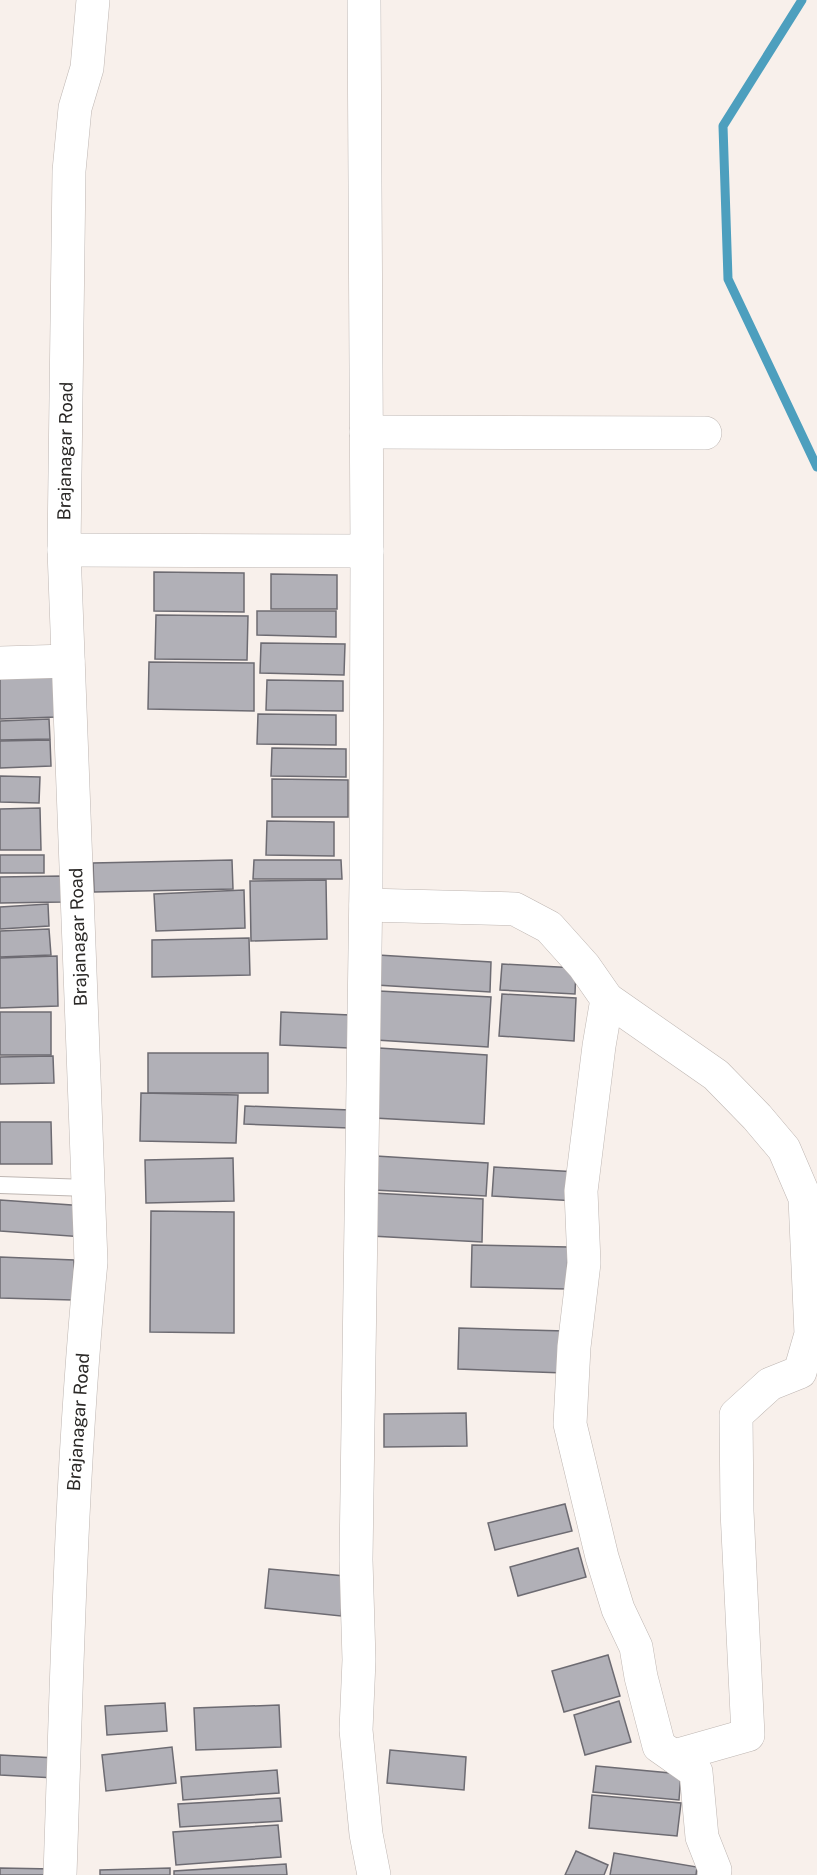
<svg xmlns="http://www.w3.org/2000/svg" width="817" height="1875" viewBox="0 0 817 1875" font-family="'Public Sans',sans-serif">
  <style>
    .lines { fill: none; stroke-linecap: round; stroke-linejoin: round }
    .stream { stroke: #4d9fbe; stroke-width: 9 }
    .building { fill: #b1b0b7; stroke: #6d6b72; stroke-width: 1.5 }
    .lane-casing { stroke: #beb6b2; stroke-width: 18 }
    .street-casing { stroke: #beb6b2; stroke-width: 34 }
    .lane { stroke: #fff; stroke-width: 16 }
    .street { stroke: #fff; stroke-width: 33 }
    .labels { text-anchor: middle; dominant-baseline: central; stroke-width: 6; stroke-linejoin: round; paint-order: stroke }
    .street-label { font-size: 18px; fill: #2b2927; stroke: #fff }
  </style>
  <rect width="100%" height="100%" fill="#f8f0eb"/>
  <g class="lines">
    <!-- stream -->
    <path class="stream" d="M 802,0 L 723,126 L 728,279 L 817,467"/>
  </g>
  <!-- building -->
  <g class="building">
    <path d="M 154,572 L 244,573 L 244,612 L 154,611 Z"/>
    <path d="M 271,574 L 337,575 L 337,609 L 271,609 Z"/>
    <path d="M 257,611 L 336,611 L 336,637 L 257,635 Z"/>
    <path d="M 156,615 L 248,616 L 247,660 L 155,659 Z"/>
    <path d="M 261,643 L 345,644 L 344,675 L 260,673 Z"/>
    <path d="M 149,662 L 254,663 L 254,711 L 148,709 Z"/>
    <path d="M 54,674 L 56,717 L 0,719 L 0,676 Z"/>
    <path d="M 267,680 L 343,681 L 343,711 L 266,710 Z"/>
    <path d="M 258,714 L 336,715 L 336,745 L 257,744 Z"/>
    <path d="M 49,719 L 50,739 L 0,740 L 0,721 Z"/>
    <path d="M 50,740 L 51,766 L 0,768 L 0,741 Z"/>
    <path d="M 272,748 L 346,749 L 346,777 L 271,776 Z"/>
    <path d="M 0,776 L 40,777 L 39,803 L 0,802 Z"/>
    <path d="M 272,779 L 348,780 L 348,817 L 272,817 Z"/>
    <path d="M 40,808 L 41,850 L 0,850 L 0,809 Z"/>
    <path d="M 267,821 L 334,822 L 334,856 L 266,855 Z"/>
    <rect x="0" y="855" width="44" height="18"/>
    <path d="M 232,860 L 233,889 L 94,892 L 93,863 Z"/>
    <path d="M 254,860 L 341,860 L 342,879 L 253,879 Z"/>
    <path d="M 62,876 L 62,902 L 0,903 L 0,877 Z"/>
    <path d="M 326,880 L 327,939 L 251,941 L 250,881 Z"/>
    <path d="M 244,890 L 245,928 L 156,931 L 154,894 Z"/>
    <path d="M 48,904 L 49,926 L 0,929 L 0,907 Z"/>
    <path d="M 49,929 L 51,955 L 0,957 L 0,931 Z"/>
    <path d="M 249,938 L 250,975 L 152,977 L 152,940 Z"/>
    <path d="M 378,955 L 491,962 L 490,992 L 376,985 Z"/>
    <path d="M 57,956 L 58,1006 L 0,1008 L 0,958 Z"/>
    <path d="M 502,964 L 576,968 L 575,994 L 500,990 Z"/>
    <path d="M 379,991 L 491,997 L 488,1047 L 376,1040 Z"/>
    <path d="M 502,994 L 576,998 L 574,1041 L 499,1036 Z"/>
    <rect x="0" y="1012" width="51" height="43"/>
    <path d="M 281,1012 L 350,1015 L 349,1048 L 280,1045 Z"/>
    <path d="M 379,1048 L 487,1055 L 484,1124 L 374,1118 Z"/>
    <rect x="148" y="1053" width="120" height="40"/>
    <path d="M 53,1056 L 54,1083 L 0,1084 L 0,1057 Z"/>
    <path d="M 141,1093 L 238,1095 L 236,1143 L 140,1141 Z"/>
    <path d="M 245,1106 L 350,1110 L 349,1128 L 244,1124 Z"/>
    <path d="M 0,1122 L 51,1122 L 52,1164 L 0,1164 Z"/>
    <path d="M 376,1156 L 488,1163 L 486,1196 L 374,1190 Z"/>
    <path d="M 233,1158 L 234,1201 L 146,1203 L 145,1160 Z"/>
    <path d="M 494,1167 L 577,1172 L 576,1201 L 492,1196 Z"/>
    <path d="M 373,1193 L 483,1199 L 482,1242 L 371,1236 Z"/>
    <path d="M 0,1200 L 86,1206 L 84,1237 L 0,1231 Z"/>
    <path d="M 151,1211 L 234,1212 L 234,1333 L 150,1332 Z"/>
    <path d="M 472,1245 L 568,1247 L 567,1289 L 471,1287 Z"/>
    <path d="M 0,1257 L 74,1260 L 73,1300 L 0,1298 Z"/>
    <path d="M 459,1328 L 565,1331 L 564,1373 L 458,1369 Z"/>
    <path d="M 466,1413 L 467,1446 L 384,1447 L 384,1414 Z"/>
    <path d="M 565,1504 L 572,1531 L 495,1550 L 488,1523 Z"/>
    <path d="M 578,1548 L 586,1577 L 518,1596 L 510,1567 Z"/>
    <path d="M 269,1569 L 345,1576 L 341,1616 L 265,1608 Z"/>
    <path d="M 608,1655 L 620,1696 L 564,1712 L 552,1671 Z"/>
    <path d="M 619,1701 L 631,1742 L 585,1755 L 574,1715 Z"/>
    <path d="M 165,1703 L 167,1731 L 107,1735 L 105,1706 Z"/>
    <path d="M 279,1705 L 281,1747 L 196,1750 L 194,1708 Z"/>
    <path d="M 172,1747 L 176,1783 L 106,1791 L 102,1755 Z"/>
    <path d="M 390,1750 L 466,1757 L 464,1790 L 387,1783 Z"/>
    <path d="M 0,1755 L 56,1758 L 55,1778 L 0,1775 Z"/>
    <path d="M 596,1766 L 681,1774 L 679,1800 L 593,1792 Z"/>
    <path d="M 277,1770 L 279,1793 L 183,1800 L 181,1777 Z"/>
    <path d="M 592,1795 L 681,1803 L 677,1836 L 589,1828 Z"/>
    <path d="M 280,1798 L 282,1821 L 180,1827 L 178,1804 Z"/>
    <path d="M 278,1825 L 281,1857 L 176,1865 L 173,1832 Z"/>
    <path d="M 576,1851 L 608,1865 L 604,1875 L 565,1875 Z"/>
    <path d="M 614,1853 L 697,1867 L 696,1875 L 610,1875 Z"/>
    <path d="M 286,1864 L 287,1875 L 174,1875 L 174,1871 Z"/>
    <path d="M 0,1868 L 53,1869 L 53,1875 L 0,1875 Z"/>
    <path d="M 170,1868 L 170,1875 L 100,1875 L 100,1870 Z"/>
  </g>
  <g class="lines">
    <defs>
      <path id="lane" d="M 0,1185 L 88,1188"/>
      <g id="street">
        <path d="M 364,0 L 367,551"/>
        <path d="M 366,432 L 705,433"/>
        <path d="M 64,550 L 367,551 L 366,882 L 356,1560 L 359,1660 L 356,1730 L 366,1834 L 374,1875"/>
        <path d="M 0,663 L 68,661"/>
        <path d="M 366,905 L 515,909 L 549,927 L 584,966 L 607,999 L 599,1046 L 581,1191 L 584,1263 L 574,1347 L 570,1424 L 602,1557 L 618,1609 L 636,1647 L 641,1677 L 659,1746 L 696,1772 L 702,1837 L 715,1870 L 714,1875"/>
        <path d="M 607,999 L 716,1075 L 757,1117 L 784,1149 L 805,1198 L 811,1334 L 800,1372 L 770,1384 L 736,1415 L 737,1511 L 748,1735 L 674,1756"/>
        <path d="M 60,1875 C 67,1670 71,1466 91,1262 L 64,550 L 69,171 L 75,108 L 87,68 L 93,0"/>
      </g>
    </defs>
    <!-- lane casing -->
    <use href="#lane" class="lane-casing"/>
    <!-- street casing -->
    <use href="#street" class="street-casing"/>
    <!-- lane -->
    <use href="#lane" class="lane"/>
    <!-- street -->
    <use href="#street" class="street"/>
  </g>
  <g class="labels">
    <!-- street labels -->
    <g class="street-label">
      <text transform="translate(65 451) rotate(-89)">Brajanagar Road</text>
      <text transform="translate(78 937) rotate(-92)">Brajanagar Road</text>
      <text transform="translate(78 1422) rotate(-86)">Brajanagar Road</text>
    </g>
  </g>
</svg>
